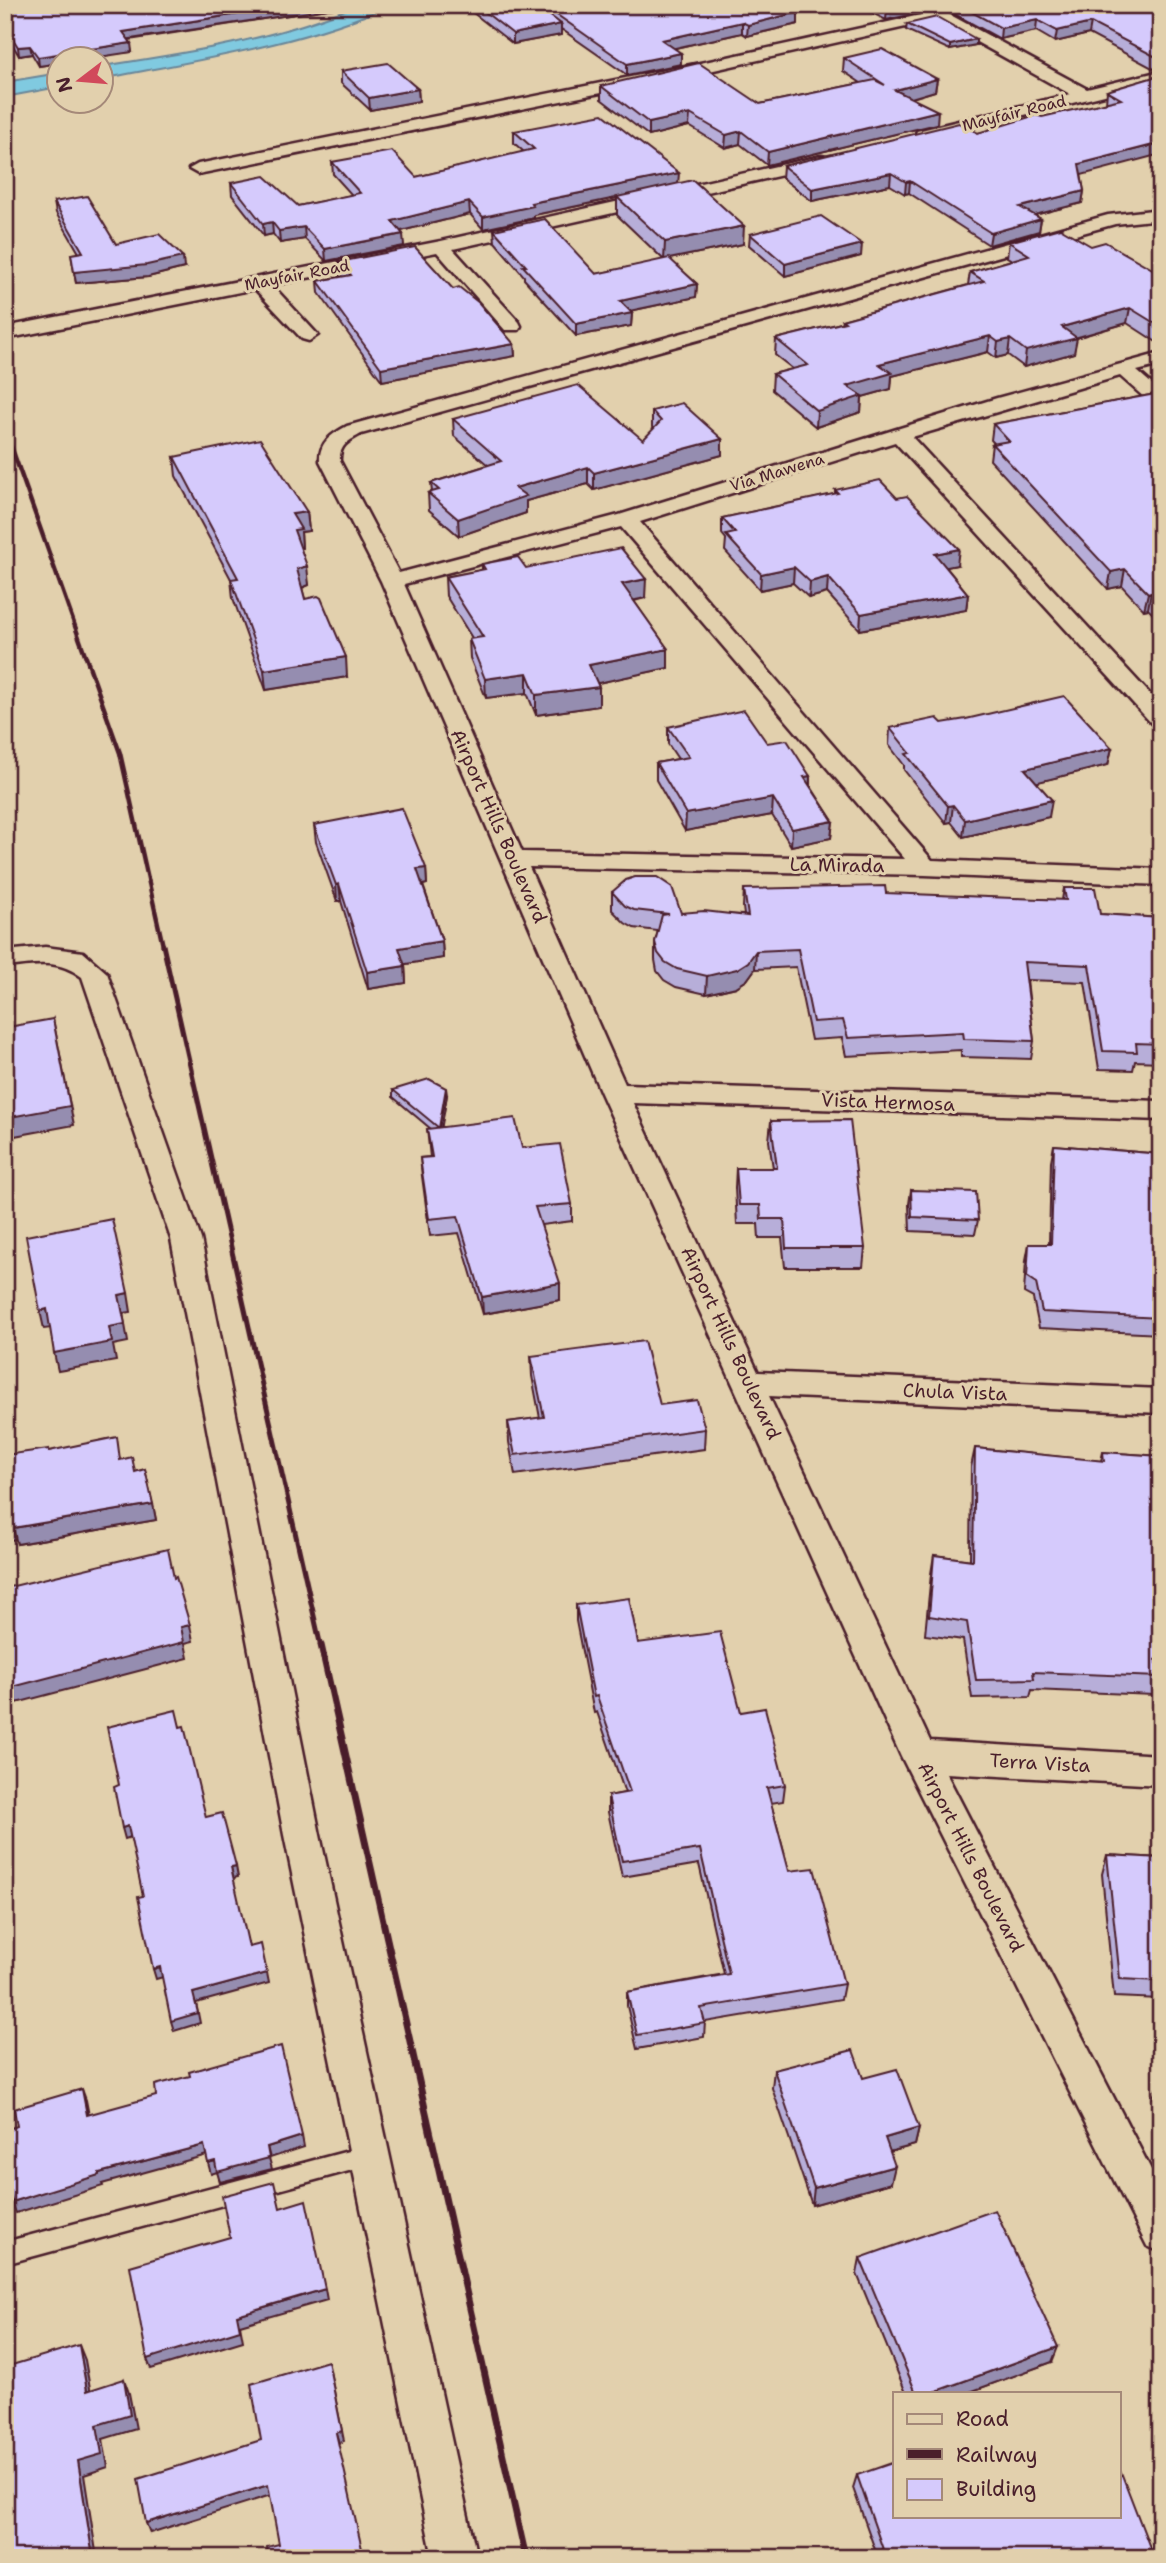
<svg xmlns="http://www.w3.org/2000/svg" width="1166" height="2563" viewBox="0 0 1166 2563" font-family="'Shantell Sans',sans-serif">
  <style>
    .water { fill: #80cae0; stroke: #6a8698; stroke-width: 2 }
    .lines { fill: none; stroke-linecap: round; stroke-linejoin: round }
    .service-casing { stroke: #4a1f2b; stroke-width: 5 }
    .minor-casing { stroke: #4a1f2b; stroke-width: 5 }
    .service { fill: #e2d0ad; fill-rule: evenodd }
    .minor { fill: #e2d0ad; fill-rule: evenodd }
    .rail-far2 { stroke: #4a1f2b; stroke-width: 4.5 }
    .rail-far1 { stroke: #4a1f2b; stroke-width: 5 }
    .rail { stroke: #4a1f2b; stroke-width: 7 }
    .wall { fill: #b7aed9; stroke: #4a1f2b; stroke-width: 2 }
    .shaded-wall { fill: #958db0; stroke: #4a1f2b; stroke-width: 2 }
    .building { fill: #d5cafc; stroke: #4a1f2b; stroke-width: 2 }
    .labels { text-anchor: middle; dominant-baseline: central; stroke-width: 6; stroke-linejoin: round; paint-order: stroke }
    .far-street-label { font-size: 16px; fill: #4a1f2b; stroke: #e2d0ad }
    .street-label { font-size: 19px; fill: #4a1f2b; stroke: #e2d0ad }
  </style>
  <rect width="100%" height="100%" fill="#e2d0ad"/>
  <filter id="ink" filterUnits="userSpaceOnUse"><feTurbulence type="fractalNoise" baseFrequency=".0143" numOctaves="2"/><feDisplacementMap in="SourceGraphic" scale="14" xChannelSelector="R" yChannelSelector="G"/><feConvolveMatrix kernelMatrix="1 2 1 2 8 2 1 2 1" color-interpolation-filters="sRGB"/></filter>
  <g filter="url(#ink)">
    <!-- water -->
    <g class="water">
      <path d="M 352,5 L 391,5 C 300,45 198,60 102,79 L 102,66 C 186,53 273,40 352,7 Z"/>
      <path d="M 59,73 L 59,87 L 5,97 L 5,82 Z"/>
    </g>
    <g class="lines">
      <defs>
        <path id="service" d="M 371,2145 L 378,2148 L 382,2155 L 378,2162 L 371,2165 L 5,2264 L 5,2242 Z"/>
        <g id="minor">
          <path d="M 915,5 L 932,5 L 1087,89 L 1161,71 L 1161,81 L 923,140 L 917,139 L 915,135 L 917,131 L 1070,94 L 937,20 L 705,72 L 198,174 L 189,169 L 198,164 L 705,62 L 925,14 Z"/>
          <path d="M 821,156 L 827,157 L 829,161 L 827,165 L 453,249 L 519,322 L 521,326 L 519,330 L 505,330 L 437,252 L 272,285 L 318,335 L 309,341 L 302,339 L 255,289 L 5,339 L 5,327 L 441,241 Z"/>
          <path d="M 1161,209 L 1161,219 L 1115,224 L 361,434 C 349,441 339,445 340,461 L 399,573 L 619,515 L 997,398 L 1161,353 L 1161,365 L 1137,371 L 1161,392 L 1161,408 L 1154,406 L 1120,376 L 912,437 L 1161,706 L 1161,727 L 1153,725 L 895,442 L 640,522 L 932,860 L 1161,869 L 1161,885 L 925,875 L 529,867 L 625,1084 L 1161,1101 L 1161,1120 L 633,1103 L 758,1372 L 1161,1389 L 1161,1413 L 769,1396 L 930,1741 L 1161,1755 L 1161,1785 L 946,1773 L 1161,2189 L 1161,2252 L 1147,2246 L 901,1756 L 601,1093 L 381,581 L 320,461 C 319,442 332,434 347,426 L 1108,215 ZM 621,527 L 905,859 L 522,852 L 404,584 Z"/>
          <path d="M 45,947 L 83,952 L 107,973 L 201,1239 L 320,1835 L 477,2558 L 433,2558 L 284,1835 L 171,1239 L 82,977 C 57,958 35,964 5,967 L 5,951 Z"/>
        </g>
      </defs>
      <!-- service casing -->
      <use href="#service" class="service-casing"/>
      <!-- minor casing -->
      <use href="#minor" class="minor-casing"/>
      <!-- service -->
      <use href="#service" class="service"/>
      <!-- minor -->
      <use href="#minor" class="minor"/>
      <!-- rail-far2 -->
      <path class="rail-far2" d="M 5,429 L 120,753 L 163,946"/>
      <!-- rail-far1 -->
      <path class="rail-far1" d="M 163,945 L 321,1647"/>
      <!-- rail -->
      <path class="rail" d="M 321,1645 L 526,2558"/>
    </g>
    <!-- wall -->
    <g class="wall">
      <path d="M 5,5 L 335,5 L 335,8 L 129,40 L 132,52 L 60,60 L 60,63 L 39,66 L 32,54 L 19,56 L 5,32 Z"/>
      <path d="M 472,5 L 536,5 L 540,8 L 540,5 L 787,5 L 798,12 L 798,24 L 747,36 L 742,33 L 675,48 L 681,64 L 627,75 L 561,29 L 561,35 L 513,44 L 472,12 Z"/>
      <path d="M 856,5 L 920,5 L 919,13 L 886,20 Z"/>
      <path d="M 938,5 L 1161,5 L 1161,69 L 1156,70 L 1089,34 L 1055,42 L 1036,31 L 1000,39 Z"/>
      <path d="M 907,24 L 976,39 L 976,45 L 950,50 L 906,30 Z"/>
      <path d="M 844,58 L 937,79 L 935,91 L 912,98 L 937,124 L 767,165 L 740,144 L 725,148 L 689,126 L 649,136 L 601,99 L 601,86 L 760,104 L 861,83 L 843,71 Z"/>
      <path d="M 341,71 L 418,89 L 419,101 L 370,110 L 341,83 Z"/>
      <path d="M 1161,75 L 1081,175 L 1084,191 L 1082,203 L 1034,215 L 1041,219 L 1039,231 L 989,245 L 909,193 L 905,194 L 890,185 L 812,201 L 782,178 L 783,166 L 978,133 L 1106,103 L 1107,91 Z"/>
      <path d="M 514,131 L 678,183 L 743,244 L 669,259 L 697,284 L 696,297 L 630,311 L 632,313 L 631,326 L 576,336 L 524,279 L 524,276 L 495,242 L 494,230 L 596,274 L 664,260 L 617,215 L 617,198 L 534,215 L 534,218 L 483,229 L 470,214 L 401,231 L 404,246 L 326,261 L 305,239 L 280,243 L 273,234 L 264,236 L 232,195 L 231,183 L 298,206 L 352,195 L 333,174 L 332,162 L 416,177 L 524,152 L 514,143 Z"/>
      <path d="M 54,202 L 116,244 L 184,268 L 148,277 L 76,283 L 71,254 L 79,253 L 56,213 Z"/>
      <path d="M 750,234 L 861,256 L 785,276 L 749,245 Z"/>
      <path d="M 1009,242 L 1091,246 L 1156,271 L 1161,270 L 1161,345 L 1127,323 L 1076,338 L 1074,353 L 1024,367 L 1008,355 L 996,358 L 988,352 L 892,376 L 891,389 L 862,397 L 861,412 L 816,427 L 772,390 L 773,374 L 793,369 L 775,355 L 776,339 L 841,323 L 842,320 L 968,285 L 970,272 L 1012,260 L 1007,257 Z"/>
      <path d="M 339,262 L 453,289 L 514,344 L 515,356 L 382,381 L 319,293 L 318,281 L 342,276 L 339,274 Z"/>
      <path d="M 1161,393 L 1161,622 L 1148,609 L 1144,610 L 1122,586 L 1108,589 L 990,460 L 992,444 L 994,443 L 991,440 L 993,424 Z"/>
      <path d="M 652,411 L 722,439 L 722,455 L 594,490 L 588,484 L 526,501 L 526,513 L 459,536 L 429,510 L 428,493 L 432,492 L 431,483 L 488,465 L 454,436 L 453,419 L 643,440 L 654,429 L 652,427 Z"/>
      <path d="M 174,457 L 307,512 L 309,531 L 301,532 L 302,548 L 301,549 L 309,585 L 302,588 L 305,599 L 347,677 L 266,690 L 233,598 L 231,579 L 176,476 Z"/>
      <path d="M 835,490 L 957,565 L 946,567 L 968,594 L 966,610 L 860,630 L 827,593 L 809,598 L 793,583 L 760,590 L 725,551 L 726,539 L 722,534 L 722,518 L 835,494 Z"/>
      <path d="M 482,564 L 526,568 L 645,598 L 634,601 L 668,649 L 668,668 L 597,683 L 599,687 L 599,706 L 536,715 L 527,693 L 486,698 L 470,658 L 469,639 L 472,638 L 446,596 L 445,577 L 482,570 Z"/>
      <path d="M 668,727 L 767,743 L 810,776 L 810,785 L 833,821 L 831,838 L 791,846 L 772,815 L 685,831 L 656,780 L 656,763 L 678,759 L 668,744 Z"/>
      <path d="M 890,728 L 1112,748 L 1108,765 L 1037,782 L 1049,817 L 963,837 L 951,822 L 946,823 L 904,770 L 904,765 L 889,745 Z"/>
      <path d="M 314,825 L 426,868 L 427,884 L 423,885 L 442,941 L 443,958 L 405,964 L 406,983 L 368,989 L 341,901 L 337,901 L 316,842 Z"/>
      <path d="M 1064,888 L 1100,914 L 1161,918 L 1161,1062 L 1135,1061 L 1133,1070 L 1099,1069 L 1085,982 L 1027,980 L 1034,1041 L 1031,1059 L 961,1057 L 961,1050 L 846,1056 L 842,1038 L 811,1040 L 796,967 L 755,969 L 747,980 L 736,987 L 706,994 L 676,987 L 664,980 L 657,971 L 655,960 L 655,942 L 658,931 L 634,928 L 625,923 L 612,910 L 612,892 L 681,913 L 744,915 L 743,907 L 744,889 L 1062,900 Z"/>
      <path d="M 393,1090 L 447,1095 L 441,1127 L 522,1148 L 572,1204 L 572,1221 L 541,1225 L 560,1300 L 483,1314 L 459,1233 L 430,1236 L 422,1176 L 420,1158 L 430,1157 L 427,1129 L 431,1129 L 393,1097 Z"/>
      <path d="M 771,1121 L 865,1248 L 863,1267 L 785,1267 L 782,1238 L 759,1238 L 758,1224 L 737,1224 L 735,1188 L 736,1168 L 773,1168 L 769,1141 Z"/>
      <path d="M 1054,1145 L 1161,1154 L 1161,1334 L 1039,1328 L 1033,1298 L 1024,1293 L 1026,1260 L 1029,1244 L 1049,1244 L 1051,1161 Z"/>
      <path d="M 911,1190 L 978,1220 L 975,1234 L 910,1231 L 909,1204 Z"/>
      <path d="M 531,1356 L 660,1405 L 705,1429 L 704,1449 L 515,1475 L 509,1442 L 508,1422 L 540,1418 L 532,1376 Z"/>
      <path d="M 975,1448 L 1101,1461 L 1103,1452 L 1161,1456 L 1161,1677 L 1159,1677 L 1154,1695 L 1032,1690 L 1030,1697 L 972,1698 L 963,1640 L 925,1635 L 931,1574 L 934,1555 L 970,1560 L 971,1467 Z"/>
      <path d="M 49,1451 L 121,1460 L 135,1472 L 145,1469 L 156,1520 L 17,1544 L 16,1539 L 5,1541 L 5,1455 Z"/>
      <path d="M 576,1605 L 638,1643 L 741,1712 L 785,1785 L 783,1801 L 771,1803 L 789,1871 L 844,1984 L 841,1999 L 705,2022 L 704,2037 L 637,2049 L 627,2006 L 627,1992 L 724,1974 L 699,1864 L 622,1877 L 608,1812 L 608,1796 L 625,1793 L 597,1712 L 594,1713 L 576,1621 Z"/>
      <path d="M 1107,1855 L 1161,1858 L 1161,1999 L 1114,1997 L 1102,1874 Z"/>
      <path d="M 774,2070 L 863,2078 L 919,2128 L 915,2145 L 890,2152 L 891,2183 L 812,2205 L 772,2088 Z"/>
      <path d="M 1161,2084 L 1161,2113 L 1153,2097 L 1158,2085 Z"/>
      <path d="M 860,2258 L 1052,2362 L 967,2393 L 906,2393 L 857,2274 Z"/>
      <path d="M 857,2475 L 1154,2558 L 878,2558 L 853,2488 Z"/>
    </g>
    <!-- shaded-wall -->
    <g class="shaded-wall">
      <path d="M 295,5 L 335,5 L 335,8 L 124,40 L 123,32 Z"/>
      <path d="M 903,5 L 920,5 L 919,13 L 886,20 L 887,9 Z"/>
      <path d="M 798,12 L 798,24 L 747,36 L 748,25 Z"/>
      <path d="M 1037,20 L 1036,31 L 1000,39 L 1001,28 Z"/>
      <path d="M 742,22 L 742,33 L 662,51 L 662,40 Z"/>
      <path d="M 1091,23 L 1089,34 L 1055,42 L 1057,31 Z"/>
      <path d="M 561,24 L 561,35 L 513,44 L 513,34 Z"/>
      <path d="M 976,39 L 976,45 L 950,50 L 950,45 Z"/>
      <path d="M 131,43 L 132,52 L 80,60 L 60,60 L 60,63 L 39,66 L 38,57 Z"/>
      <path d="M 30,46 L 32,54 L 19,56 L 18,47 Z"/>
      <path d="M 681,53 L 681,64 L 627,75 L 627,64 Z"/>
      <path d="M 1158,58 L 1161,58 L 1161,69 L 1156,70 Z"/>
      <path d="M 937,79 L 935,91 L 894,103 L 895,90 Z"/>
      <path d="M 418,89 L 419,101 L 370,110 L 369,98 Z"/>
      <path d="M 938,111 L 937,124 L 767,165 L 768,152 Z"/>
      <path d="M 690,114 L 689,126 L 649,136 L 649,123 Z"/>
      <path d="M 741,131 L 740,144 L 725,148 L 726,135 Z"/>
      <path d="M 1161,143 L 1161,154 L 1078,176 L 1079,164 Z"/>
      <path d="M 679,173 L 678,185 L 534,215 L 534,218 L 483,229 L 483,217 L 531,203 Z"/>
      <path d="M 891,173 L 890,185 L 812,201 L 812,189 Z"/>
      <path d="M 910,181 L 909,193 L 905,194 L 906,182 Z"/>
      <path d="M 1084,191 L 1082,203 L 1019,219 L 1020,207 Z"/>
      <path d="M 469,202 L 470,214 L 393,233 L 392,221 Z"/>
      <path d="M 1041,219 L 1039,231 L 989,245 L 991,233 Z"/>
      <path d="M 272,222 L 273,234 L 264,236 L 263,224 Z"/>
      <path d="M 744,226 L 743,244 L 664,260 L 665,242 Z"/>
      <path d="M 304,227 L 305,239 L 280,243 L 279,231 Z"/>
      <path d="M 403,234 L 404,246 L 326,261 L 325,249 Z"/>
      <path d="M 862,244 L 861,256 L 785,276 L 785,264 Z"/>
      <path d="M 183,257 L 184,268 L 148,277 L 76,283 L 74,272 Z"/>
      <path d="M 697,284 L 696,297 L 620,313 L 620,301 Z"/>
      <path d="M 1130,308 L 1127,323 L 1071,339 L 1077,338 L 1074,353 L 1024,367 L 1026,351 L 1062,327 Z"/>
      <path d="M 632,313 L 631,326 L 576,336 L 576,324 Z"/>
      <path d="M 990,336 L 988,352 L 892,376 L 891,389 L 862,397 L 861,412 L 816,427 L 817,411 L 847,386 L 879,364 Z"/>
      <path d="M 1010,339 L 1008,355 L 996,358 L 998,342 Z"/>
      <path d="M 514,344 L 515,356 L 382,381 L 381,368 Z"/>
      <path d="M 722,439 L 722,455 L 594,490 L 594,473 Z"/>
      <path d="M 588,467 L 588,484 L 526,501 L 526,513 L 459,536 L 458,519 L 515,488 Z"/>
      <path d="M 307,512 L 309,531 L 301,532 L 302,548 L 296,550 L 292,514 Z"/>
      <path d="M 959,549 L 957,565 L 933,570 L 935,554 Z"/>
      <path d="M 307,566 L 309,585 L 299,589 L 297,569 Z"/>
      <path d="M 794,567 L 793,583 L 760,590 L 761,574 Z"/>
      <path d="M 1125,569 L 1122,586 L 1108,589 L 1111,572 Z"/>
      <path d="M 828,577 L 827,593 L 809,598 L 810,582 Z"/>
      <path d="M 646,579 L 645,598 L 622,603 L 622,584 Z"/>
      <path d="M 1151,592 L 1148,609 L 1144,610 L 1148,593 Z"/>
      <path d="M 968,594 L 966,610 L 860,630 L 861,614 Z"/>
      <path d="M 668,649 L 668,668 L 589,685 L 589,665 Z"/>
      <path d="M 346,657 L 347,677 L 266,690 L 264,670 Z"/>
      <path d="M 527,673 L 527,693 L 486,698 L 485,679 Z"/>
      <path d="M 599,687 L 599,706 L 536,715 L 536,695 Z"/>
      <path d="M 1112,748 L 1108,765 L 1022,786 L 1025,769 Z"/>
      <path d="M 810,776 L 809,793 L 804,777 Z"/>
      <path d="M 773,798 L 772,815 L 685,831 L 686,814 Z"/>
      <path d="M 1052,800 L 1049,817 L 963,837 L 965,820 Z"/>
      <path d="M 953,805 L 951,822 L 946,823 L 948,806 Z"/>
      <path d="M 833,821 L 831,838 L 791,846 L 792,829 Z"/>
      <path d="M 426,868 L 427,884 L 418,886 L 417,869 Z"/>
      <path d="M 339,884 L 341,901 L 337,901 L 336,885 Z"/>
      <path d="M 442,941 L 443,958 L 400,965 L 399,948 Z"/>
      <path d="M 756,951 L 755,969 L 747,980 L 736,987 L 706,994 L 707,976 Z"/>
      <path d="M 405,966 L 406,983 L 368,989 L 367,972 Z"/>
      <path d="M 53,1019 L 74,1125 L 9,1137 L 5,1118 Z"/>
      <path d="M 446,1088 L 447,1095 L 440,1136 L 439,1128 Z"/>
      <path d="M 560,1283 L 560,1300 L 483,1314 L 482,1297 Z"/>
      <path d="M 128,1293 L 131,1312 L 123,1313 L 128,1342 L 113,1345 L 116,1361 L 58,1371 L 54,1353 L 109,1327 L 119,1295 Z"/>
      <path d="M 47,1309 L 52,1328 L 44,1329 L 40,1311 Z"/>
      <path d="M 153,1504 L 156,1520 L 17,1544 L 13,1528 Z"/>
      <path d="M 190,1625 L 193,1641 L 185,1643 L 188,1658 L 5,1706 L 5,1689 L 181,1627 Z"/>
      <path d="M 128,1826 L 131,1837 L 125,1839 L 122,1828 Z"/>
      <path d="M 236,1866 L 238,1877 L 233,1878 L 231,1867 Z"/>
      <path d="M 160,1967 L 163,1977 L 156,1979 L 153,1969 Z"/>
      <path d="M 267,1973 L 269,1983 L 196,2003 L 200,2023 L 174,2031 L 171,2021 L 193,1993 Z"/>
      <path d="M 82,2089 L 86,2100 L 91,2126 L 87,2115 Z"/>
      <path d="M 919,2128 L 915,2145 L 881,2154 L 885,2138 Z"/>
      <path d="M 302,2136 L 304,2147 L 270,2158 L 267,2147 Z"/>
      <path d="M 204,2145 L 207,2155 L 102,2184 L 103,2186 L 16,2213 L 12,2202 L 99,2173 Z"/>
      <path d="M 269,2158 L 272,2169 L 220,2182 L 217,2172 L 211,2174 L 208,2163 L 215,2161 Z"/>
      <path d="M 895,2166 L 891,2183 L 812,2205 L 814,2188 Z"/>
      <path d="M 325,2289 L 327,2300 L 240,2325 L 243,2341 L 151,2369 L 147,2359 L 237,2315 Z"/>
      <path d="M 79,2345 L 85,2360 L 93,2405 L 87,2391 Z"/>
      <path d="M 1058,2347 L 1052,2362 L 967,2393 L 931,2393 Z"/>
      <path d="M 328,2361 L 344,2441 L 339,2443 L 336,2433 Z"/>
      <path d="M 124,2379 L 129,2393 L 136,2429 L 103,2439 L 108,2467 L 84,2475 L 97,2558 L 93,2558 L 78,2461 Z"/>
      <path d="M 268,2485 L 271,2495 L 150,2533 L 146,2523 Z"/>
    </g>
    <!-- building -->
    <g class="building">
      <path d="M 5,5 L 295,5 L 123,32 L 131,43 L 38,57 L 30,46 L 18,47 L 5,26 Z"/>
      <path d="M 476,5 L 536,5 L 561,24 L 513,34 Z"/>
      <path d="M 543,5 L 787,5 L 798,12 L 748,25 L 742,22 L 662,40 L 681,53 L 627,64 Z"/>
      <path d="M 880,5 L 903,5 L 887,9 Z"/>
      <path d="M 959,5 L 1161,5 L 1161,58 L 1158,58 L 1091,23 L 1057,31 L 1037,20 L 1001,28 Z"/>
      <path d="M 937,17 L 976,39 L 950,45 L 907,24 Z"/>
      <path d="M 882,49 L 937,79 L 895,90 L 938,111 L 768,152 L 741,131 L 726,135 L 690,114 L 649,123 L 601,86 L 699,63 L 760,104 L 875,80 L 885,85 L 844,58 Z"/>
      <path d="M 388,63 L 418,89 L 369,98 L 341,71 Z"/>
      <path d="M 1161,75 L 1161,143 L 1079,164 L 1084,191 L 1020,207 L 1041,219 L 991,233 L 910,181 L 906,182 L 891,173 L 812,189 L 783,166 L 959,123 L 978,133 L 1036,115 L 1042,117 L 1121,99 L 1107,91 Z"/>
      <path d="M 603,114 L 679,173 L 531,203 L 533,206 L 483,217 L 469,202 L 392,221 L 403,234 L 325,249 L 304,227 L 279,231 L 272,222 L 263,224 L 231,183 L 265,176 L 298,206 L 360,193 L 332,162 L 392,151 L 416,177 L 534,149 L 514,131 Z"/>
      <path d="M 693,180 L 744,226 L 665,242 L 617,197 Z"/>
      <path d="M 87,196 L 116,244 L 159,234 L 183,257 L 147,265 L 74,272 L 71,254 L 83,252 L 54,202 Z"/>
      <path d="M 821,216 L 862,244 L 785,264 L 750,234 Z"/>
      <path d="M 545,219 L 596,274 L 669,258 L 697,284 L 620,301 L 632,313 L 576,324 L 523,266 L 526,266 L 494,230 Z"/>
      <path d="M 1060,228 L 1091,246 L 1105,242 L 1156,271 L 1161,270 L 1161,327 L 1130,308 L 1062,327 L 1077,338 L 1026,351 L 1010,339 L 998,342 L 990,336 L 879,364 L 892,373 L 847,386 L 862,396 L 817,411 L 773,374 L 808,365 L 776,339 L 845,322 L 842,320 L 984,281 L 970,272 L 1029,255 L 1009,242 Z"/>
      <path d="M 415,247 L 453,289 L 459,287 L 479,303 L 514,344 L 381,368 L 318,281 L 351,275 L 339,262 Z"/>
      <path d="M 578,385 L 643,440 L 661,421 L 652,411 L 682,403 L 722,439 L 594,473 L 588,467 L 515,488 L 526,496 L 458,519 L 428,493 L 439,490 L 431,483 L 501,461 L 453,419 Z"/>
      <path d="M 1161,393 L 1161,602 L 1151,592 L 1148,593 L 1125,569 L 1111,572 L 992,444 L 1009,441 L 993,424 Z"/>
      <path d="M 260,439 L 307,512 L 292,514 L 301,529 L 294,530 L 307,566 L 297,569 L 305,599 L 318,596 L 321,598 L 346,657 L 264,670 L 231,579 L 238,578 L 174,457 Z"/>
      <path d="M 880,480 L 897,498 L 907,496 L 959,549 L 935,554 L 968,594 L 861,614 L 828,577 L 810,582 L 794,567 L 761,574 L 726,535 L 735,533 L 722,518 L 838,493 L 835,490 Z"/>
      <path d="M 621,548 L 646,579 L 622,584 L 668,649 L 589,665 L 599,687 L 536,695 L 527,673 L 485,679 L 469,639 L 483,637 L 445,577 L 485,569 L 482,564 L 518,557 L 526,568 Z"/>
      <path d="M 1064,696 L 1112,748 L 1025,769 L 1052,800 L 965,820 L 953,805 L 948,806 L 906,754 L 910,753 L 890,728 L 937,718 L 942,723 L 966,719 Z"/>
      <path d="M 744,710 L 767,743 L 787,740 L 810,776 L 804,777 L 833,821 L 792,829 L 773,798 L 686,814 L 656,763 L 689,757 L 668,727 Z"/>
      <path d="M 402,808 L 426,868 L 417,869 L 442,941 L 399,948 L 405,966 L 367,972 L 339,884 L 336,885 L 314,825 Z"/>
      <path d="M 635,877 L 657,877 L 672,887 L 681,913 L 704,911 L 748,916 L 744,889 L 885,886 L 886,893 L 1066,900 L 1064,888 L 1095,888 L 1100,914 L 1161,918 L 1161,1044 L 1136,1043 L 1137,1052 L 1103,1051 L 1089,965 L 1024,962 L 1034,1041 L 964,1039 L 963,1032 L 848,1038 L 843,1020 L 813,1022 L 798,949 L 756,951 L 748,962 L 737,969 L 707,976 L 677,969 L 665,962 L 658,953 L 655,942 L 662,915 L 669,914 L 634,910 L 625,906 L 612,892 L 626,880 Z"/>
      <path d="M 53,1019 L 70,1106 L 5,1118 L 5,1020 L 6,1020 L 8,1027 Z"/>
      <path d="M 429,1079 L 446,1088 L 439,1128 L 393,1090 Z"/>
      <path d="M 515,1118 L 522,1148 L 560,1144 L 572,1204 L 535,1207 L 560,1283 L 482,1297 L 458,1216 L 429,1219 L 420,1158 L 432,1157 L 427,1129 Z"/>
      <path d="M 850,1120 L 865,1248 L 786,1248 L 784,1219 L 761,1219 L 760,1205 L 739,1205 L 736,1168 L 777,1168 L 771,1121 Z"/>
      <path d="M 1054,1145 L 1161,1154 L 1161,1318 L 1042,1312 L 1036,1283 L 1027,1277 L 1029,1244 L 1051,1244 Z"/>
      <path d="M 911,1190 L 976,1192 L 978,1220 L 912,1217 Z"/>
      <path d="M 112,1219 L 128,1293 L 119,1295 L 125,1324 L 109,1327 L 112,1342 L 54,1353 L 47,1309 L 40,1311 L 26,1236 Z"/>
      <path d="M 644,1341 L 660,1405 L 697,1400 L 705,1429 L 515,1455 L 508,1422 L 544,1417 L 531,1356 Z"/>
      <path d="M 117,1437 L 120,1460 L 132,1457 L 135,1472 L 145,1469 L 153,1504 L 13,1528 L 12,1523 L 5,1524 L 5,1455 L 49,1449 L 49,1451 Z"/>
      <path d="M 975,1448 L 1104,1461 L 1103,1452 L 1161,1456 L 1161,1659 L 1156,1659 L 1159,1677 L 1033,1672 L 1034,1679 L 976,1680 L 967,1622 L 929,1616 L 934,1555 L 973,1560 Z"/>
      <path d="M 168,1549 L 174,1578 L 176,1577 L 190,1625 L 181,1627 L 184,1642 L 5,1689 L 5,1588 Z"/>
      <path d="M 629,1598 L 638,1643 L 720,1632 L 741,1712 L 765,1708 L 785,1785 L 767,1788 L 789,1871 L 814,1868 L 844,1984 L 701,2008 L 705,2023 L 637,2035 L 627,1992 L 729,1974 L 700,1849 L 622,1861 L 608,1796 L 630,1792 L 597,1696 L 594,1697 L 576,1605 Z"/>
      <path d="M 176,1710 L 180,1727 L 184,1726 L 206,1817 L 222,1813 L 236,1866 L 231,1867 L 249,1947 L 261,1944 L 267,1973 L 193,1993 L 198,2013 L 171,2021 L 160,1967 L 153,1969 L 138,1897 L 143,1896 L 128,1826 L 122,1828 L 114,1787 L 119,1785 L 107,1727 Z"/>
      <path d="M 1107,1855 L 1161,1858 L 1161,1981 L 1120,1979 Z"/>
      <path d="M 281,2046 L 302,2136 L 267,2147 L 269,2158 L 217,2172 L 215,2161 L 208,2163 L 204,2145 L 99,2173 L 99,2175 L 12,2202 L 5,2166 L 5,2130 L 17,2126 L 14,2109 L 82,2089 L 87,2115 L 156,2096 L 155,2085 L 190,2076 L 189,2072 Z"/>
      <path d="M 853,2050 L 863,2078 L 897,2069 L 919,2128 L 885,2138 L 895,2166 L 814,2188 L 774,2070 Z"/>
      <path d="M 274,2182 L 280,2208 L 306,2200 L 325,2289 L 237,2315 L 240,2330 L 147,2359 L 130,2266 L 230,2237 L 222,2196 Z"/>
      <path d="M 995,2210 L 1058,2347 L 931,2393 L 916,2393 L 860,2258 Z"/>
      <path d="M 79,2345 L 87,2391 L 124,2379 L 130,2415 L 97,2425 L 102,2454 L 78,2461 L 93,2558 L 5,2558 L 5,2367 Z"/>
      <path d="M 328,2361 L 342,2431 L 336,2433 L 364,2558 L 269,2558 L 267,2547 L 279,2544 L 268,2485 L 146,2523 L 138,2479 L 261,2440 L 251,2384 Z"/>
      <path d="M 895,2462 L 895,2516 L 1119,2516 L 1119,2467 L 1154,2558 L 886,2558 L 857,2475 Z"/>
    </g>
  </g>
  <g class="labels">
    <!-- far-street labels -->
    <g class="far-street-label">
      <text transform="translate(1014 113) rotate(-14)">Mayfair Road</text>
      <text transform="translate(297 275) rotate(-11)">Mayfair Road</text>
      <text transform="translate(777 472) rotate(-17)">Via Mawena</text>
    </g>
    <!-- street labels -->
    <g class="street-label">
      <text transform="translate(499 826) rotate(66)">Airport Hills Boulevard</text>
      <text transform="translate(837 865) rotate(1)">La Mirada</text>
      <text transform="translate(888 1102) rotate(2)">Vista Hermosa</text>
      <text transform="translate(731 1343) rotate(65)">Airport Hills Boulevard</text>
      <text transform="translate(955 1392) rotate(2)">Chula Vista</text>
      <text transform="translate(1040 1763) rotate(3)">Terra Vista</text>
      <text transform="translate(971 1857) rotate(63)">Airport Hills Boulevard</text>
    </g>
  </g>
  <!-- margin -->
  <rect width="1166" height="2563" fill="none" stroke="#e2d0ad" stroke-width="28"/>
  <rect x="14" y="14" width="1138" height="2535" fill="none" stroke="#4a1f2b" stroke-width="2.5" filter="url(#ink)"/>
  <!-- legend -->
  <rect x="893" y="2392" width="228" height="126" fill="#e2d0ad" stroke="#a58979" stroke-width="2"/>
  <rect x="907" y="2414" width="35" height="10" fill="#e2d0ad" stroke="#a58979" stroke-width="2"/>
  <text x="956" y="2426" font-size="21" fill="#4a1f2b">Road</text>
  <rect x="907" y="2449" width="35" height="10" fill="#4a1f2b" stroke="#a58979" stroke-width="2"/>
  <text x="956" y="2462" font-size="21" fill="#4a1f2b">Railway</text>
  <rect x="907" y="2479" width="35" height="21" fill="#d5cafc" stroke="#a58979" stroke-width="2"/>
  <text x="956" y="2496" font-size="21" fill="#4a1f2b">Building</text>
  <!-- north arrow -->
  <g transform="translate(80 80) rotate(254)"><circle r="33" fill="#e2d0ad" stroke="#a58979" stroke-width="2"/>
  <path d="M0-5L12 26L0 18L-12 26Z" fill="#d1495b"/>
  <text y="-10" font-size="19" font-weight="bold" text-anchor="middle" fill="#4a1f2b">N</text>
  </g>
</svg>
